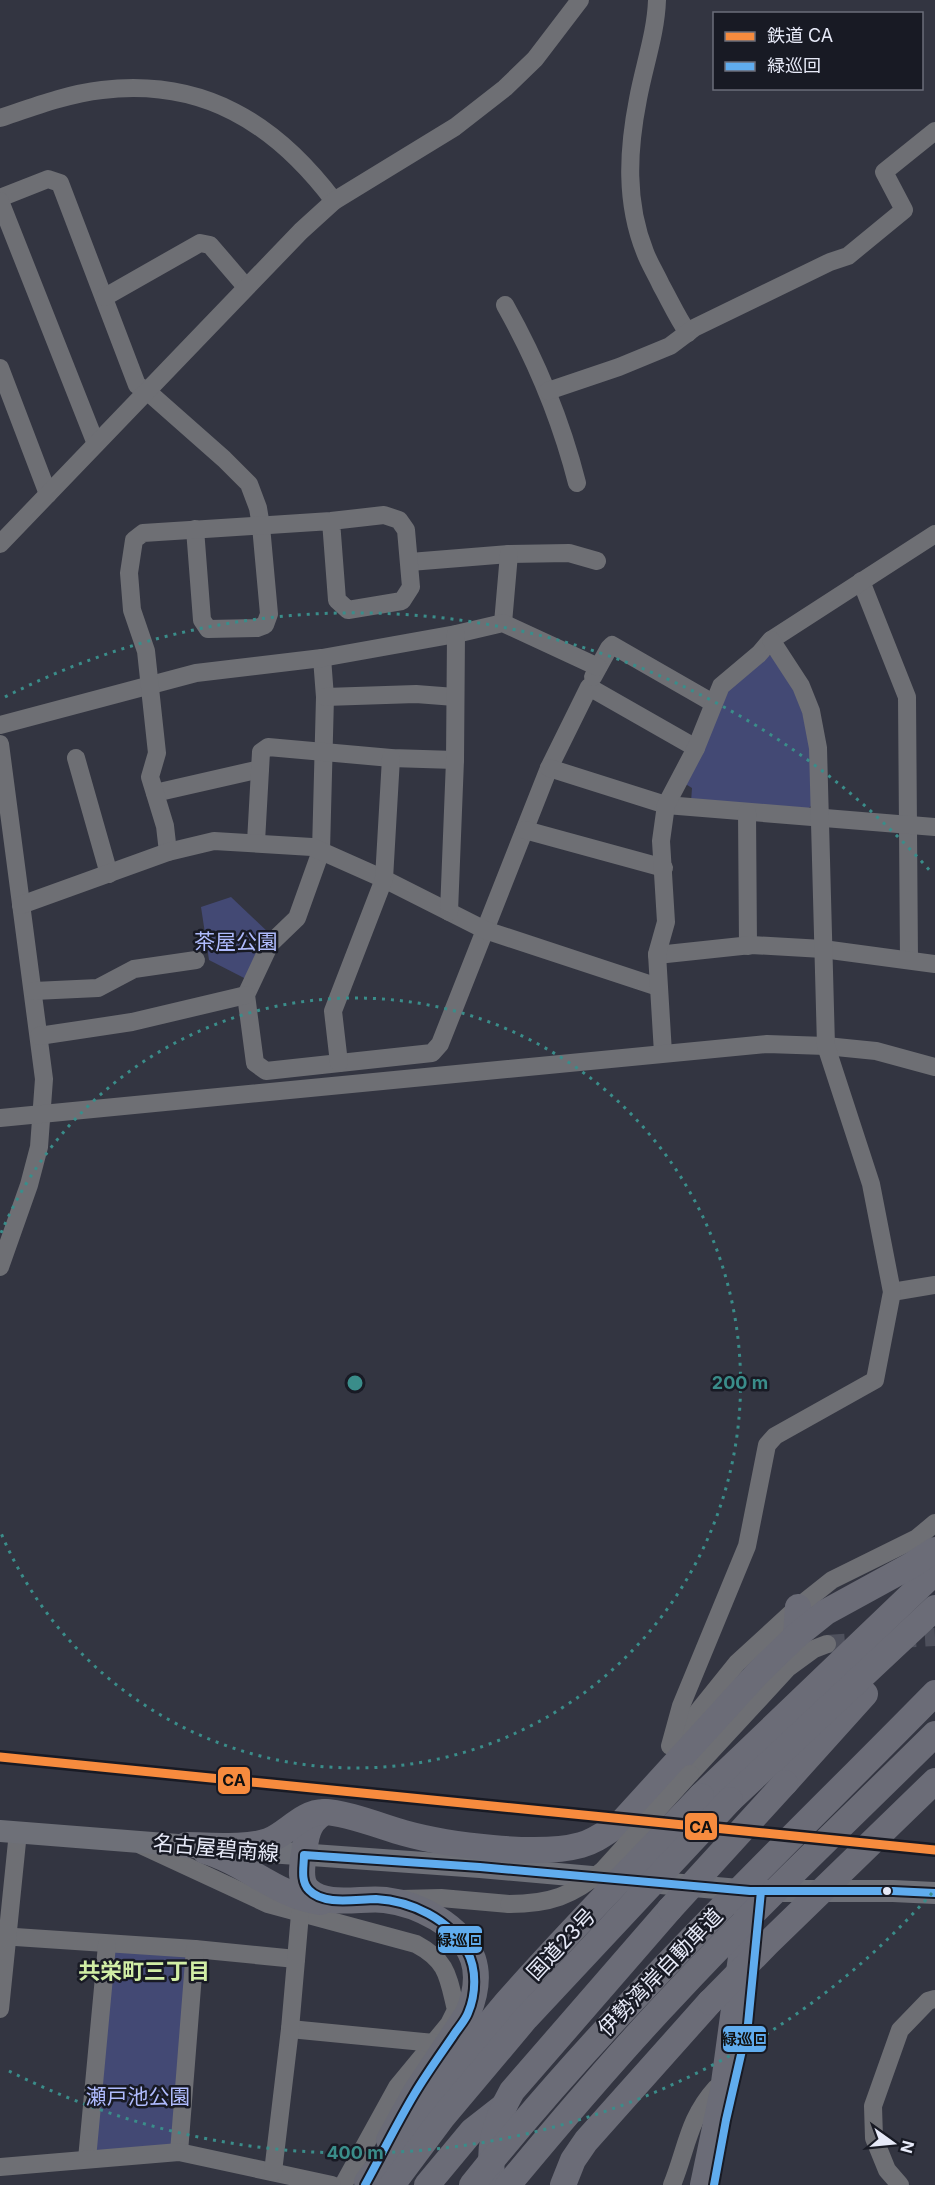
<svg xmlns="http://www.w3.org/2000/svg" width="935" height="2185" viewBox="0 0 935 2185" font-family="Inter,'Noto Sans JP',sans-serif">
  <style>
    .green { fill: #434974 }
    .lines { fill: none; stroke-linecap: round; stroke-linejoin: round }
    .minor-tunnel { stroke: #4e505c; stroke-width: 18; stroke-dasharray: 18 9; stroke-linecap: butt }
    .minor { stroke: #6e6f74; stroke-width: 18 }
    .major { stroke: #6e7078; stroke-width: 22 }
    .highway { stroke: #6b6c77; stroke-width: 26 }
    .minor-bridge { stroke: #6e6f74; stroke-width: 18 }
    .highway-bridge { stroke: #6b6c77; stroke-width: 26 }
    .bus-1-casing { stroke: #181a24; stroke-width: 12 }
    .bus-1 { stroke: #60acee; stroke-width: 8 }
    .rail-1-casing { stroke: #181a24; stroke-width: 14 }
    .rail-1 { stroke: #f78b3e; stroke-width: 9 }
    .ring { fill: none; stroke: #3a8d8a; stroke-width: 3; stroke-dasharray: 3 6 }
    .bus-dot { fill: #e7eaf8; stroke: #181a24; stroke-width: 2 }
    .labels { text-anchor: middle; dominant-baseline: central; stroke-width: 5; stroke-linejoin: round; paint-order: stroke }
    .park-label { font-size: 21px; fill: #afbbfd; stroke: #181a24 }
    .street-label { font-size: 21px; fill: #e7eaf8; stroke: #181a24 }
    .neighbourhood-label { font-size: 22px; font-weight: bold; fill: #d1eea5; stroke: #181a24 }
    .centre { fill: #3a8d8a; stroke: #181a24; stroke-width: 3 }
    .ring-label { font-size: 18px; text-anchor: middle; font-weight: bold; fill: #3a8d8a; stroke: #181a24; stroke-width: 5; stroke-linejoin: round; paint-order: stroke }
    .line-badge { stroke: #181a24; stroke-width: 2 }
    .pale-badge-label { font-size: 16px; text-anchor: middle; font-weight: bold; fill: #111 }
  </style>
  <rect width="100%" height="100%" fill="#333541"/>
  <!-- green -->
  <g class="green">
    <path d="M 767,655 L 774,656 C 790,678 804,707 809,733 C 814,756 812,781 813,804 L 805,812 L 691,802 L 692,788 L 684,783 L 727,691 Z"/>
    <path d="M 231,897 L 270,934 L 250,981 L 209,960 L 201,907 Z"/>
    <path d="M 107,1945 L 195,1949 L 179,2152 L 87,2159 Z"/>
  </g>
  <g class="lines">
    <!-- minor-tunnel -->
    <g class="minor-tunnel">
      <path d="M 898,1639 L 935,1637"/>
      <path d="M 827,1644 L 867,1641"/>
    </g>
    <!-- minor -->
    <g class="minor">
      <path d="M 657,0 C 656,33 644,66 638,99 C 628,150 625,202 645,252 C 649,263 656,274 661,285 C 670,301 677,317 688,333"/>
      <path d="M 0,118 C 33,107 67,94 102,90 C 203,78 275,123 334,201"/>
      <path d="M 0,198 L 48,179 L 60,183 L 137,385 L 147,391 L 224,459 L 249,484 L 258,508 L 261,526 L 269,614 L 265,625 L 257,628 L 208,629 L 202,620 L 195,529"/>
      <path d="M 0,201 L 96,444"/>
      <path d="M 105,297 L 200,243 L 210,245 L 246,287"/>
      <path d="M 505,305 C 537,362 561,420 577,483"/>
      <path d="M 0,368 L 48,494"/>
      <path d="M 548,391 L 619,367 L 670,346 L 694,328 L 830,262 L 848,256 L 904,210 L 884,172 L 935,131"/>
      <path d="M 0,544 L 301,231 L 334,201 L 455,127 L 505,88 L 535,59 L 580,0"/>
      <path d="M 410,562 L 509,554 L 569,553 L 597,561"/>
      <path d="M 861,581 L 907,697 L 909,960"/>
      <path d="M 503,623 L 509,554"/>
      <path d="M 322,658 L 325,697 L 321,851 L 297,918 L 270,944 L 246,995 L 255,1063 L 266,1071 L 432,1053 L 440,1044 L 549,768 L 589,687 L 696,748"/>
      <path d="M 593,677 L 609,648 L 612,645 L 713,703"/>
      <path d="M 325,697 L 416,694 L 455,697"/>
      <path d="M 0,725 L 196,673 L 322,658 L 456,634 L 503,623 L 598,667"/>
      <path d="M 0,744 L 44,1079 L 39,1147 L 29,1185 L 0,1267"/>
      <path d="M 76,758 L 109,874"/>
      <path d="M 549,768 L 666,805 L 935,827"/>
      <path d="M 155,793 L 260,769"/>
      <path d="M 747,812 L 748,946"/>
      <path d="M 525,830 L 664,868"/>
      <path d="M 256,842 L 261,752 L 268,747 L 391,758 L 455,760"/>
      <path d="M 168,852 L 165,826 L 150,777 L 157,753 L 146,651 L 132,610 L 129,573 L 134,540 L 143,533 L 331,521 L 384,515 L 399,520 L 406,530 L 411,587 L 402,601 L 348,610 L 337,600 L 331,521"/>
      <path d="M 21,905 L 168,852 L 214,841 L 312,847 L 384,879 L 485,930 L 658,987"/>
      <path d="M 449,912 L 455,760 L 456,634"/>
      <path d="M 657,955 L 751,945 L 823,949 L 935,964"/>
      <path d="M 34,991 L 98,988 L 134,969 L 196,960"/>
      <path d="M 39,1036 L 132,1022 L 246,995"/>
      <path d="M 663,1053 L 657,954 L 666,922 L 661,841 L 666,805 L 696,748 L 721,686 L 759,654 L 771,640 L 935,534"/>
      <path d="M 339,1063 L 333,1011 L 384,879 L 391,758"/>
      <path d="M 0,1118 L 767,1044 L 826,1046 L 876,1051 L 935,1067"/>
      <path d="M 892,1292 L 935,1285"/>
      <path d="M 675,1740 L 737,1663 L 798,1607 L 832,1580 L 917,1538 L 935,1523"/>
      <path d="M 670,1746 L 681,1706 L 747,1546 L 767,1445 L 775,1436 L 875,1380 L 892,1292 L 871,1184 L 826,1046 L 818,748 L 811,711 L 801,686 L 771,640"/>
      <path d="M 690,1774 L 788,1668 L 814,1649 L 827,1644"/>
      <path d="M 141,1845 L 268,1904 L 416,1944 C 448,1961 448,1977 456,2010 L 449,2024 L 397,2087 L 343,2185"/>
      <path d="M 401,1899 L 441,1898 L 509,1904"/>
      <path d="M 0,1936 L 195,1949 L 296,1959"/>
      <path d="M 0,2009 L 18,1832"/>
      <path d="M 290,2029 L 434,2043"/>
      <path d="M 179,2152 L 195,1949"/>
      <path d="M 87,2159 L 107,1945"/>
      <path d="M 0,2167 L 179,2152 L 332,2185"/>
      <path d="M 273,2172 L 290,2029 L 300,1914"/>
      <path d="M 672,2185 C 687,2148 688,2119 716,2088"/>
      <path d="M 900,2185 L 887,2170 L 874,2138 L 873,2106 L 900,2030 L 928,2001 L 935,1999"/>
    </g>
    <!-- major -->
    <g class="major">
      <path d="M 0,1831 L 203,1847"/>
      <path d="M 242,1850 L 480,1867 L 750,1891 L 893,1891 L 935,1893"/>
    </g>
    <!-- highway -->
    <g class="highway">
      <path d="M 796,1636 L 798,1607"/>
      <path d="M 785,1783 L 865,1694"/>
      <path d="M 701,1796 L 935,1572"/>
      <path d="M 730,1800 L 935,1608"/>
      <path d="M 325,1812 C 311,1820 307,1830 305,1846 C 304,1859 297,1879 308,1890 C 327,1908 362,1897 385,1900 C 418,1904 461,1925 473,1959 C 479,1977 475,1996 468,2013 L 415,2093 L 389,2140"/>
      <path d="M 186,1845 C 210,1845 245,1849 268,1841 C 287,1834 302,1812 324,1812 C 344,1812 383,1827 404,1833 C 447,1845 538,1857 581,1845 C 596,1841 608,1831 621,1823 L 756,1675 L 796,1636 L 826,1612 L 910,1566 L 935,1550"/>
      <path d="M 205,1851 C 246,1863 278,1897 321,1902"/>
      <path d="M 427,2185 L 472,2131 L 504,2106"/>
      <path d="M 494,2185 C 486,2151 495,2121 512,2091 L 670,1909"/>
      <path d="M 563,2185 L 573,2160 L 586,2141 L 710,2002"/>
      <path d="M 703,2185 L 723,2090 L 750,1891"/>
    </g>
    <!-- minor-bridge -->
    <path class="minor-bridge" d="M 509,1904 C 549,1904 573,1896 603,1870 L 690,1774"/>
    <!-- highway-bridge -->
    <g class="highway-bridge">
      <path d="M 670,1909 L 785,1783"/>
      <path d="M 710,2002 L 768,1943 L 935,1781"/>
      <path d="M 367,2182 C 413,2121 458,2060 507,2002 C 569,1931 636,1864 701,1796"/>
      <path d="M 392,2185 L 442,2118 L 526,2018 L 730,1800"/>
      <path d="M 472,2185 C 613,2008 777,1854 935,1693"/>
      <path d="M 508,2185 C 562,2120 617,2055 675,1994 C 759,1904 848,1820 935,1734"/>
    </g>
    <defs>
      <g id="bus-1">
        <path d="M 365,2185 C 382,2154 397,2123 415,2093 C 427,2073 440,2055 453,2036 C 458,2028 465,2021 468,2013 C 476,1994 477,1969 467,1951 C 450,1919 411,1901 376,1899 C 356,1899 324,1906 309,1890 C 300,1881 304,1866 304,1855 L 480,1867 L 750,1891 L 893,1891 L 935,1893"/>
        <path d="M 714,2185 L 726,2120 L 748,2024 L 761,1891"/>
      </g>
    </defs>
    <!-- bus-1 casing -->
    <use href="#bus-1" class="bus-1-casing"/>
    <!-- bus-1 -->
    <use href="#bus-1" class="bus-1"/>
    <defs>
      <path id="rail-1" d="M 0,1757 L 935,1850"/>
    </defs>
    <!-- rail-1 casing -->
    <use href="#rail-1" class="rail-1-casing"/>
    <!-- rail-1 -->
    <use href="#rail-1" class="rail-1"/>
  </g>
  <!-- distance rings -->
  <g class="ring">
    <path d="M1 1233A385 385 0 1 1 1 1533"/>
    <path d="M932 1893A770 770 0 0 1 5 2069M5 697A770 770 0 0 1 932 873"/>
  </g>
  <!-- markers -->
  <circle class="bus-dot" cx="887" cy="1891" r="5"/>
  <g class="labels">
    <!-- park labels -->
    <g class="park-label">
      <text x="236" y="941">茶屋公園</text>
      <text x="138" y="2096">瀬戸池公園</text>
    </g>
    <!-- street labels -->
    <g class="street-label">
      <text transform="translate(216 1848) rotate(5)">名古屋碧南線</text>
      <text transform="translate(561 1944) rotate(-47)">国道23号</text>
      <text transform="translate(660 1972) rotate(-46)">伊勢湾岸自動車道</text>
    </g>
    <!-- neighbourhood labels -->
    <g class="neighbourhood-label">
      <text x="144" y="1971">共栄町三丁目</text>
    </g>
  </g>
  <circle cx="355" cy="1383" r="9" class="centre"/>
  <g class="ring-label">
    <text x="740" y="1389">200 m</text>
    <text x="355" y="2159">400 m</text>
  </g>
  <g class="line-badge">
    <rect x="217" y="1766" width="34" height="29" rx="6" fill="#f78b3e"/>
    <rect x="684" y="1812" width="34" height="29" rx="6" fill="#f78b3e"/>
    <rect x="437" y="1925" width="46" height="29" rx="6" fill="#60acee"/>
    <rect x="722" y="2025" width="45" height="28" rx="6" fill="#60acee"/>
  </g>
  <g class="pale-badge-label">
    <text x="234" y="1786">CA</text>
    <text x="701" y="1833">CA</text>
    <text x="460" y="1946">緑巡回</text>
    <text x="745" y="2045">緑巡回</text>
  </g>
  <!-- legend -->
  <rect x="713" y="12" width="210" height="78" fill="#181a24" stroke="#6b6d79" stroke-width="1.5"/>
  <rect x="725" y="32" width="30" height="9" fill="#f78b3e" stroke="#6b6d79" stroke-width="1.5"/>
  <text x="767" y="42" font-size="18" fill="#e7eaf8">鉄道 CA</text>
  <rect x="725" y="62" width="30" height="9" fill="#60acee" stroke="#6b6d79" stroke-width="1.5"/>
  <text x="767" y="72" font-size="18" fill="#e7eaf8">緑巡回</text>
  <!-- north arrow -->
  <g transform="translate(893 2143) rotate(105)" stroke="#181a24" stroke-width="4.5" paint-order="stroke">
  <path d="M0-4.5L10 22L0 15L-10 22Z" fill="#e7eaf8"/>
  <text y="-9" font-size="16" font-weight="bold" text-anchor="middle" fill="#e7eaf8">N</text>
  </g>
</svg>
